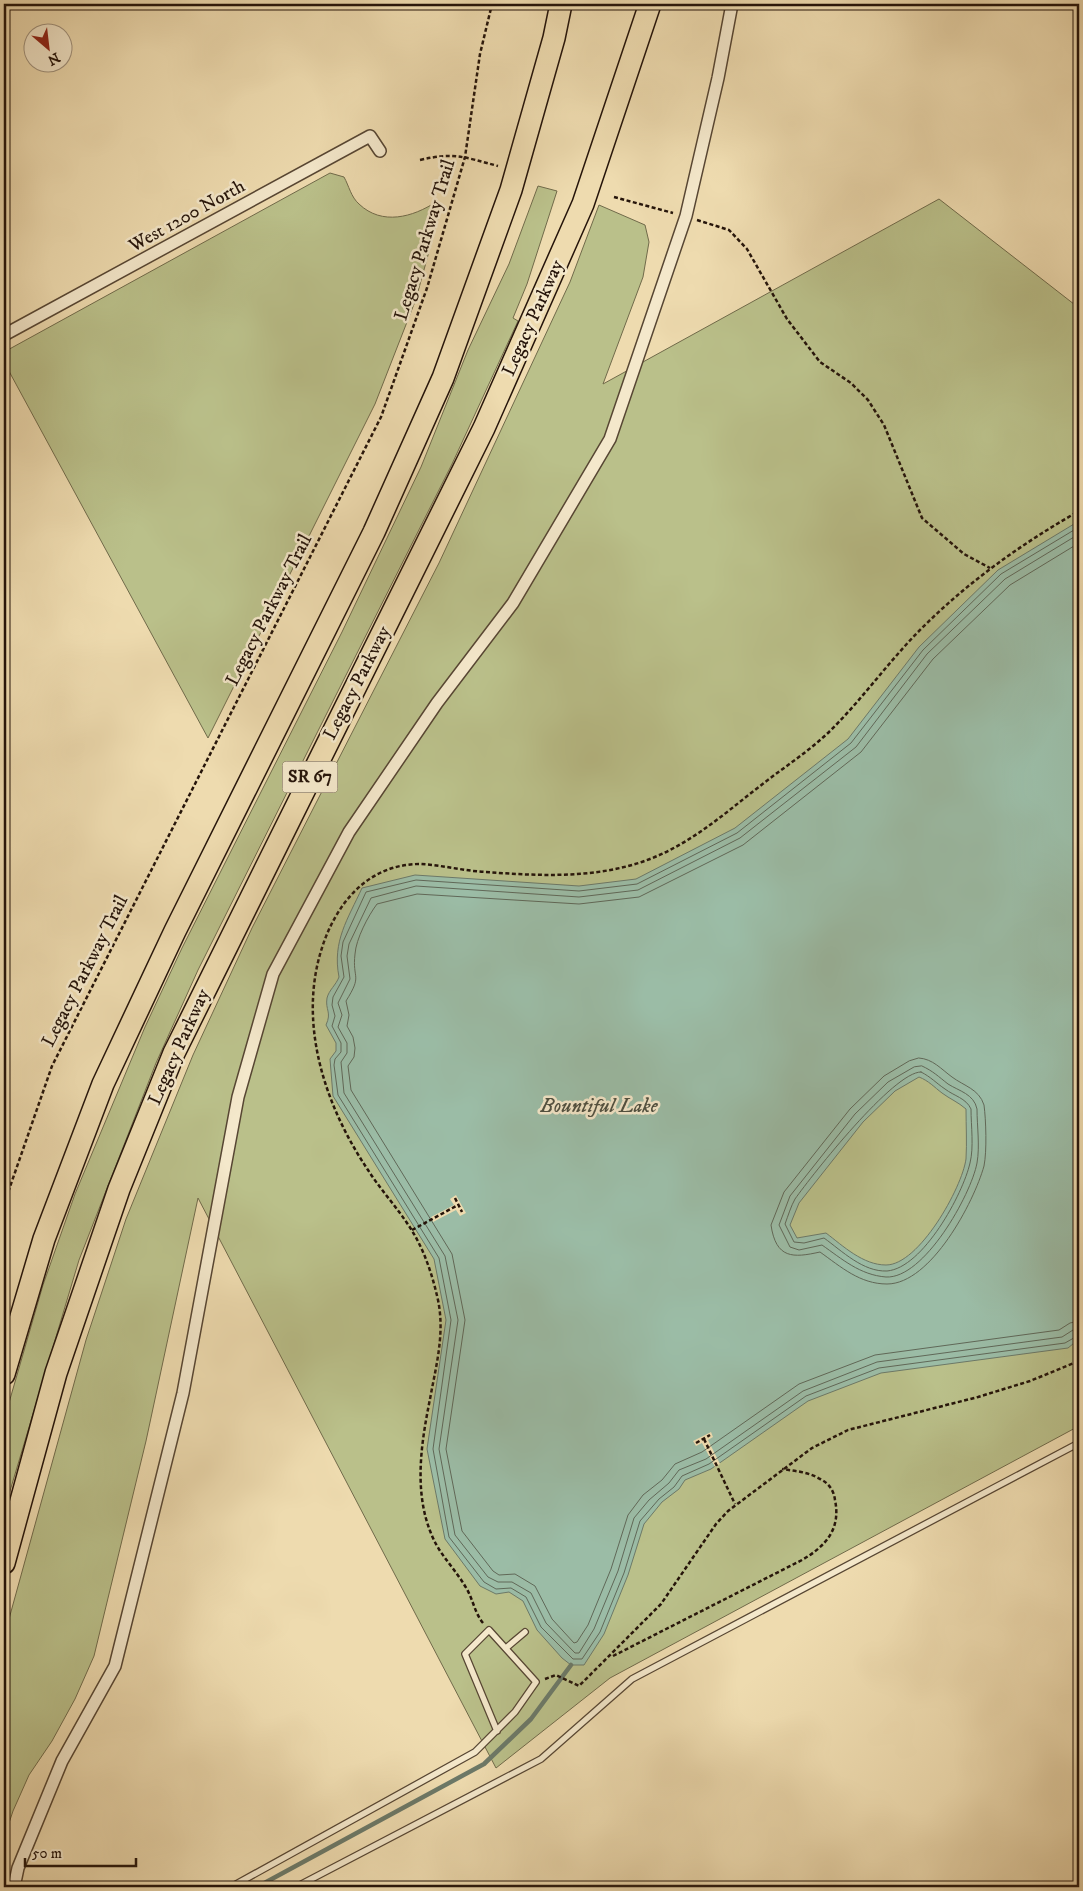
<svg xmlns="http://www.w3.org/2000/svg" width="1083" height="1891" viewBox="0 0 1083 1891" font-family="'IM FELL DW Pica',serif">
  <style>
    .green { fill: #bac08a; stroke: #706a4a }
    .water { fill: #9bbca6; stroke: #6c7968; fill-rule: evenodd }
    .pier { fill: #eedbaf }
    .lines { fill: none; stroke-linecap: round; stroke-linejoin: round }
    .shore { stroke: #606858; stroke-width: 1 }
    .stream { stroke: #6c7968; stroke-width: 4.5 }
    .lane-casing { stroke: #574633; stroke-width: 8 }
    .street-casing { stroke: #574633; stroke-width: 14 }
    .highway-casing { stroke: #25140a; stroke-width: 24 }
    .path { stroke: #25140a; stroke-width: 2.5; stroke-dasharray: 4 2.5; stroke-linecap: butt }
    .lane { stroke: #f4e8cb; stroke-width: 5.5 }
    .street { stroke: #f4e8cb; stroke-width: 11 }
    .highway { stroke: #eedbaf; stroke-width: 21 }
    .labels { text-anchor: middle; dominant-baseline: central; stroke-width: 5; stroke-linejoin: round; paint-order: stroke }
    .shield { fill: #f4e8cb; stroke: #635444; stroke-width: 1 }
    .shield-label { font-size: 18px; font-weight: bold; fill: #25140a }
    .street-label { font-size: 19px; fill: #25140a; stroke: #f4e8cb }
    .water-label { font-size: 20px; font-style: italic; fill: #4e4f41; stroke: #f4e8cb }
  </style>
  <rect width="100%" height="100%" fill="#eedbaf"/>
  <filter id="stains"><feTurbulence type="fractalNoise" baseFrequency=".004" numOctaves="4"/><feColorMatrix values="0 0 0 0 .2 0 0 0 0 .09 0 0 0 0 .02 0 0 0 .5 -.17"/></filter>
  <radialGradient id="worn" r=".72"><stop offset=".6" stop-color="#630" stop-opacity="0"/><stop offset="1" stop-color="#630" stop-opacity=".3"/></radialGradient>
  <!-- green -->
  <g class="green">
    <path d="M 330,173 L 344,177 C 349,186 351,197 359,204 C 382,226 413,217 436,202 L 442,204 L 416,299 L 375,404 L 208,738 L 4,362 L 4,352 Z"/>
    <path d="M 538,186 L 557,191 L 527,284 L 513,318 L 518,321 L 452,464 L 198,970 L 156,1063 L 79,1260 L 4,1511 L 4,1420 L 43,1285 L 75,1194 L 145,1027 L 182,948 L 342,632 L 421,467 L 468,350 L 509,264 Z"/>
    <path d="M 939,199 L 1079,308 L 1079,1426 L 610,1678 L 496,1768 L 198,1198 L 146,1441 L 94,1656 L 75,1699 L 52,1741 L 29,1775 L 13,1811 L 4,1838 L 4,1637 L 86,1340 L 126,1219 L 193,1055 L 252,928 L 439,563 L 570,282 L 599,205 L 645,225 L 649,242 L 643,277 L 603,384 Z"/>
  </g>
  <!-- water -->
  <path class="water" d="M 1079,521 L 1079,1339 L 1068,1348 L 881,1373 L 808,1401 L 711,1469 L 685,1480 L 679,1489 L 662,1502 L 644,1524 L 628,1575 L 604,1634 L 584,1665 L 571,1665 L 562,1658 L 537,1630 L 523,1601 L 509,1592 L 496,1594 L 480,1586 L 445,1539 L 427,1449 L 446,1320 L 434,1259 L 333,1096 L 330,1059 L 336,1051 L 336,1043 L 326,1025 C 332,1012 325,1010 327,998 C 329,990 336,985 339,977 C 332,941 348,919 362,888 L 415,875 L 579,886 L 636,879 L 735,828 L 848,739 L 919,647 L 998,570 ZM 919,1077 C 929,1081 934,1087 942,1093 C 950,1099 958,1102 966,1109 C 966,1125 967,1143 966,1159 C 962,1188 919,1265 886,1265 C 863,1265 843,1246 826,1233 L 797,1238 L 790,1225 L 799,1203 L 863,1122 L 895,1091 Z"/>
  <!-- pier -->
  <g class="pier">
    <path d="M 456,1195 L 466,1213 L 460,1216 L 456,1210 L 433,1222 L 431,1217 L 454,1205 L 450,1199 Z"/>
    <path d="M 711,1432 L 713,1437 L 708,1440 L 720,1464 L 715,1467 L 702,1443 L 696,1446 L 693,1441 Z"/>
  </g>
  <g class="lines">
    <!-- shore -->
    <g class="shore">
      <path d="M 1079,527 L 1001,574 L 923,650 L 851,743 L 737,833 L 637,884 L 579,891 L 416,880 L 366,892 L 343,942 L 341,956 L 344,977 L 333,997 L 332,1005 L 335,1016 L 332,1026 L 341,1043 L 341,1052 L 335,1059 L 334,1065 L 338,1095 L 439,1258 L 451,1320 L 433,1449 L 449,1537 L 484,1582 L 496,1589 L 511,1588 L 526,1597 L 541,1627 L 573,1659 L 582,1659 L 600,1632 L 624,1573 L 640,1521 L 659,1499 L 674,1487 L 682,1476 L 709,1464 L 806,1396 L 879,1368 L 1065,1343 L 1079,1335"/>
      <path d="M 1079,534 L 1005,579 L 927,654 L 856,747 L 740,838 L 638,890 L 579,897 L 416,886 L 371,898 L 349,944 L 347,956 L 350,979 L 338,1003 L 342,1015 L 338,1027 L 347,1043 L 347,1053 L 341,1062 L 344,1093 L 445,1256 L 458,1320 L 439,1449 L 455,1535 L 488,1577 L 498,1582 L 512,1582 L 531,1593 L 546,1623 L 575,1653 L 579,1653 L 594,1629 L 618,1571 L 634,1518 L 649,1500 L 669,1483 L 679,1470 L 706,1459 L 803,1391 L 877,1362 L 1062,1337 L 1073,1330 L 1079,1329"/>
      <path d="M 1079,543 L 1010,585 L 933,659 L 861,752 L 743,845 L 639,897 L 579,904 L 417,894 L 377,904 C 368,916 356,939 355,954 C 352,980 363,974 346,1001 L 349,1015 L 347,1026 L 353,1037 L 355,1048 L 354,1057 L 348,1066 L 351,1090 L 452,1254 L 465,1320 L 446,1449 L 462,1531 L 493,1571 L 499,1575 L 515,1574 L 535,1586 L 552,1619 L 574,1643 L 577,1642 L 588,1625 L 611,1569 L 628,1515 L 643,1495 L 662,1480 L 675,1464 L 702,1452 L 799,1384 L 875,1355 L 1059,1330 L 1070,1323 L 1079,1321"/>
      <path d="M 919,1058 C 933,1059 941,1069 952,1077 C 964,1086 979,1089 984,1105 C 986,1120 987,1151 984,1166 C 974,1202 931,1284 887,1284 C 860,1284 841,1267 820,1252 C 793,1258 776,1259 771,1225 L 784,1192 L 850,1109 L 884,1076 L 909,1061 Z"/>
      <path d="M 922,1066 C 933,1071 939,1077 948,1084 C 959,1091 974,1094 977,1109 C 977,1126 980,1146 977,1163 C 971,1195 924,1279 886,1277 C 860,1275 842,1259 822,1245 L 799,1250 L 790,1247 L 779,1225 L 790,1196 L 855,1114 L 888,1082 L 914,1067 Z"/>
      <path d="M 921,1072 C 931,1077 936,1083 945,1089 C 954,1096 966,1098 971,1109 C 971,1126 974,1147 970,1163 C 963,1194 923,1268 887,1271 C 863,1272 842,1251 824,1238 L 804,1243 L 794,1242 L 785,1224 C 788,1216 791,1206 795,1199 C 812,1175 894,1071 921,1072 Z"/>
    </g>
    <!-- stream -->
    <path class="stream" d="M 257,1887 L 484,1764 L 531,1719 L 571,1665"/>
    <defs>
      <g id="lane">
        <path d="M 506,1648 L 525,1632"/>
        <path d="M 231,1887 L 475,1752 L 515,1712 L 536,1682 L 489,1630 L 465,1654 L 497,1731"/>
        <path d="M 296,1887 L 541,1759 L 632,1679 L 1079,1443"/>
      </g>
      <g id="street">
        <path d="M 4,335 L 370,136 L 380,151"/>
        <path d="M 14,1887 L 18,1868 L 62,1761 L 115,1666 L 183,1393 L 238,1097 L 273,974 L 349,832 L 437,703 L 513,603 L 610,439 L 686,216 L 718,78 L 732,4"/>
      </g>
      <g id="highway">
        <path d="M 4,1374 L 44,1239 L 103,1084 L 175,931 L 374,532 L 443,378 L 511,190 L 554,38 L 561,4"/>
        <path d="M 4,1563 L 56,1373 L 119,1189 L 174,1053 L 484,428 L 583,204 L 650,4"/>
      </g>
    </defs>
    <!-- lane casing -->
    <use href="#lane" class="lane-casing"/>
    <!-- street casing -->
    <use href="#street" class="street-casing"/>
    <!-- highway casing -->
    <use href="#highway" class="highway-casing"/>
    <!-- path -->
    <g class="path">
      <path d="M 420,160 C 454,152 464,157 498,166"/>
      <path d="M 614,197 L 673,213"/>
      <path d="M 697,220 L 729,230 L 747,249 L 787,319 L 820,362 L 851,383 L 868,400 L 884,425 L 922,518 L 964,554 L 990,568"/>
      <path d="M 455,1198 L 462,1212"/>
      <path d="M 4,1204 L 52,1066 L 381,417 L 427,288 L 465,157 L 480,54 L 492,4"/>
      <path d="M 412,1230 L 458,1205"/>
      <path d="M 704,1439 L 735,1504"/>
      <path d="M 696,1443 L 710,1435"/>
      <path d="M 483,1623 C 474,1612 473,1598 465,1586 C 455,1569 441,1556 433,1538 C 413,1494 421,1444 430,1399 C 436,1366 445,1334 438,1300 C 432,1273 423,1246 407,1223 C 395,1205 380,1189 368,1170 C 327,1109 300,1031 319,958 C 332,908 365,864 420,864 C 442,865 464,871 486,872 C 540,876 598,879 650,859 C 693,842 724,814 760,786 C 784,767 810,751 832,729 C 865,696 892,657 926,624 C 972,579 1023,543 1079,511"/>
      <path d="M 613,1656 L 802,1560 C 826,1546 841,1529 835,1500 C 834,1491 829,1483 820,1479 C 809,1472 795,1471 782,1469"/>
      <path d="M 545,1679 L 556,1675 L 579,1686 L 661,1604 L 716,1524 L 728,1511 L 812,1448 L 848,1430 L 978,1397 L 1030,1381 L 1079,1361"/>
    </g>
    <!-- lane -->
    <use href="#lane" class="lane"/>
    <!-- street -->
    <use href="#street" class="street"/>
    <!-- highway -->
    <use href="#highway" class="highway"/>
  </g>
  <g class="labels">
    <!-- shield labels -->
    <rect class="shield" x="282.5" y="761.5" width="55" height="31" rx="4"/>
    <g class="shield-label">
      <text x="310" y="777">SR 67</text>
    </g>
    <!-- street labels -->
    <g class="street-label">
      <text transform="translate(187 216) rotate(-29)">West 1200 North</text>
      <text transform="translate(425 240) rotate(-73)">Legacy Parkway Trail</text>
      <text transform="translate(533 318) rotate(-66)">Legacy Parkway</text>
      <text transform="translate(269 610) rotate(-63)">Legacy Parkway Trail</text>
      <text transform="translate(357 683) rotate(-63)">Legacy Parkway</text>
      <text transform="translate(85 971) rotate(-63)">Legacy Parkway Trail</text>
      <text transform="translate(179 1047) rotate(-66)">Legacy Parkway</text>
    </g>
    <!-- water labels -->
    <g class="water-label">
      <text x="599" y="1106">Bountiful Lake</text>
    </g>
  </g>
  <!-- margin -->
  <rect width="1083" height="1891" fill="none" stroke="#eedbaf" stroke-width="20"/>
  <rect x="5" y="5" width="1073" height="1881" fill="none" stroke="#25140a" stroke-width="2.5"/>
  <rect x="10" y="10" width="1063" height="1871" fill="none" stroke="#25140a"/>
  <!-- north arrow -->
  <g transform="translate(48 48) rotate(152)"><circle r="24" fill="#f4e8cb" stroke="#a1937e"/>
  <path d="M0-4L9 19L0 12L-9 19Z" fill="#8f2418"/>
  <text y="-8" font-size="14" font-weight="bold" text-anchor="middle" fill="#25140a">N</text>
  </g>
  <!-- scale -->
  <path d="M25 1858v8h111v-8" fill="none" stroke="#25140a" stroke-width="2.5"/>
  <text x="32" y="1858" font-size="15" fill="#25140a" stroke="#f4e8cb" stroke-width="4" paint-order="stroke">50 m</text>
  <rect width="100%" height="100%" filter="url(#stains)"/>
  <rect width="100%" height="100%" fill="url(#worn)"/>
</svg>
